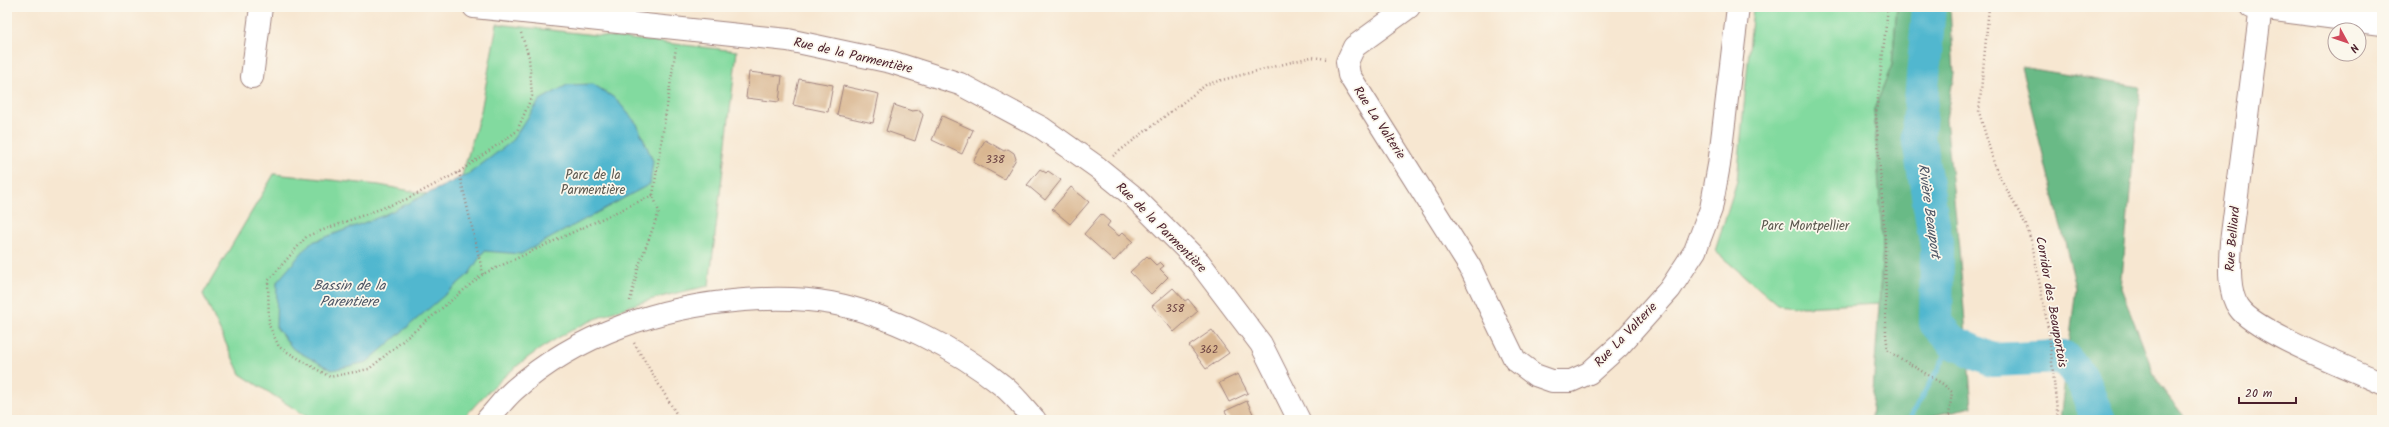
<svg xmlns="http://www.w3.org/2000/svg" width="2389" height="427" viewBox="0 0 2389 427" font-family="Kalam,sans-serif">
  <style>
    .green { fill: #82da9f; stroke: #667c65 }
    .forest { fill: #69ba86; stroke: #5a6c58 }
    .water { fill: #51b7cf; stroke: #4e6b7d }
    .lines { fill: none; stroke-linecap: round; stroke-linejoin: round }
    .stream { stroke: #51b7cf; stroke-width: 5.5 }
    .river { stroke: #51b7cf; stroke-width: 34 }
    .building { fill: #d9b690 }
    .minor-casing { stroke: #a0837e; stroke-width: 24 }
    .path { stroke: #a0837e; stroke-width: 2.5; stroke-dasharray: 1 3; stroke-linecap: butt }
    .minor { stroke: #fff; stroke-width: 22 }
    .labels { text-anchor: middle; dominant-baseline: central; stroke-width: 3.5; stroke-linejoin: round; paint-order: stroke }
    .number-label { font-size: 11px; fill: #6e4544 }
    .street-label { font-size: 13px; fill: #4a1f2b; stroke: #fbf7ec }
    .park-label { font-size: 13px; fill: #5b574e; stroke: #fbf7ec }
    .water-label { font-size: 14px; font-style: italic; fill: #4c5464; stroke: #fbf7ec }
  </style>
  <rect width="100%" height="100%" fill="#fbf7ec"/>
  <filter id="ink" filterUnits="userSpaceOnUse"><feTurbulence type="fractalNoise" baseFrequency=".025" numOctaves="2"/><feDisplacementMap in="SourceGraphic" scale="8" xChannelSelector="R" yChannelSelector="G"/><feConvolveMatrix kernelMatrix="1 2 1 2 8 2 1 2 1" color-interpolation-filters="sRGB"/></filter>
  <filter id="wash" filterUnits="userSpaceOnUse"><feTurbulence type="fractalNoise" baseFrequency=".012" numOctaves="4" result="noise"/><feDisplacementMap in="SourceGraphic" scale="16" xChannelSelector="R" yChannelSelector="G"/><feGaussianBlur stdDeviation="0.9" result="paint"/><feColorMatrix in="noise" values="0 0 0 0 0 0 0 0 0 0 0 0 0 0 0 0 0 1.4 0 .05"/><feComposite in="paint" operator="in"/></filter>
  <g filter="url(#wash)">
    <rect width="100%" height="100%" fill="#f7e7d1"/>
    <!-- green -->
    <g class="green">
      <path d="M 1753,7 L 1897,7 L 1892,65 L 1874,109 L 1883,247 L 1879,303 L 1803,307 L 1777,304 L 1715,251 L 1737,181 Z"/>
      <path d="M 497,24 L 737,51 L 709,286 C 604,307 533,337 462,420 L 312,420 L 240,374 L 203,294 L 274,174 L 379,185 L 455,199 L 481,111 Z"/>
    </g>
    <!-- forest -->
    <g class="forest">
      <path d="M 1897,7 L 1950,7 L 1954,74 L 1946,119 L 1959,249 L 1972,407 L 1913,420 L 1871,420 L 1883,247 L 1874,109 L 1892,65 Z"/>
      <path d="M 2021,67 L 2140,87 L 2121,288 L 2157,382 L 2187,420 L 2060,420 L 2076,287 Z"/>
    </g>
    <!-- water -->
    <path class="water" d="M 593,84 L 616,99 L 637,124 L 653,161 L 650,184 L 521,254 L 484,251 L 469,274 L 367,362 L 332,370 L 293,349 L 276,327 L 277,282 L 310,243 L 382,216 L 470,173 L 511,142 L 540,100 L 567,85 Z"/>
    <g class="lines">
      <!-- stream -->
      <path class="stream" d="M 1909,420 L 1953,342"/>
      <!-- river -->
      <path class="river" d="M 1929,7 L 1918,136 L 1937,248 L 1936,323 L 1953,342 L 1992,360 L 2063,357 L 2081,377 L 2099,420"/>
    </g>
    <g id="blocks">
      <!-- building -->
      <g class="building">
        <path d="M 749,72 L 782,76 L 779,102 L 746,98 Z"/>
        <path d="M 799,79 L 833,85 L 828,112 L 793,105 Z"/>
        <path d="M 843,86 L 879,94 L 873,123 L 837,115 Z"/>
        <path d="M 894,105 L 912,111 L 920,110 L 923,115 L 915,141 L 886,131 Z"/>
        <path d="M 942,116 L 973,130 L 962,154 L 932,140 Z"/>
        <path d="M 985,140 L 1004,151 L 1008,149 L 1014,153 L 1016,159 L 1004,179 L 973,162 Z"/>
        <path d="M 1040,169 L 1046,173 L 1048,171 L 1061,180 L 1045,200 L 1027,185 Z"/>
        <path d="M 1071,187 L 1089,202 L 1070,224 L 1052,209 Z"/>
        <path d="M 1101,214 L 1110,222 L 1107,226 L 1119,236 L 1123,232 L 1133,241 L 1114,261 L 1084,234 Z"/>
        <path d="M 1147,256 L 1156,265 L 1160,262 L 1164,266 L 1160,269 L 1168,277 L 1151,294 L 1130,272 Z"/>
        <path d="M 1173,288 L 1185,301 L 1188,299 L 1198,311 L 1174,332 L 1152,306 Z"/>
        <path d="M 1212,330 L 1229,353 L 1206,369 L 1189,346 Z"/>
        <path d="M 1238,374 L 1248,393 L 1229,402 L 1219,383 Z"/>
        <path d="M 1247,401 L 1256,420 L 1230,420 L 1225,411 Z"/>
      </g>
    </g>
  </g>
  <g filter="url(#ink)">
    <use href="#blocks" fill-opacity="0" stroke="#a0837e" stroke-width="1"/>
    <g class="lines">
      <defs>
        <g id="minor">
          <path d="M 474,7 L 788,40 L 891,62 L 960,84 L 1042,128 L 1097,167 L 1134,197 L 1199,262 L 1261,344 L 1299,420"/>
          <path d="M 1409,7 L 1354,47 L 1347,62 L 1349,75 L 1470,267 L 1515,360 L 1535,375 L 1552,381 L 1571,381 L 1589,373 L 1619,346 L 1670,289 L 1695,251 L 1711,209 L 1719,165 L 1738,7"/>
          <path d="M 2251,7 L 2382,24"/>
          <path d="M 2261,7 L 2231,242 C 2230,260 2227,292 2239,308 C 2255,332 2352,369 2382,383"/>
          <path d="M 252,77 L 261,7"/>
          <path d="M 487,420 C 496,410 504,399 514,390 C 577,334 661,306 744,300 C 772,298 803,298 831,303 C 888,314 958,349 1003,386 C 1015,396 1025,409 1035,420"/>
        </g>
      </defs>
      <!-- minor casing -->
      <use href="#minor" class="minor-casing"/>
      <!-- path -->
      <g class="path">
        <path d="M 1888,7 L 1876,115 L 1885,238 L 1886,335 L 1888,351 L 1943,384 L 1952,392 L 1949,415 L 1943,420"/>
        <path d="M 1989,7 L 1979,112 L 1996,170 L 2026,225 L 2032,243 L 2049,333 L 2058,420"/>
        <path d="M 521,33 L 529,57 L 532,96 L 517,131 L 459,172 L 407,199 L 307,236 L 268,281 L 269,325 L 279,347 L 330,377 L 369,369 L 483,274 L 653,195"/>
        <path d="M 1113,156 L 1207,84 L 1311,57 L 1328,59"/>
        <path d="M 459,172 L 483,274"/>
        <path d="M 630,301 L 639,265 L 659,212 L 653,195 L 676,48"/>
        <path d="M 634,343 L 680,420"/>
      </g>
      <!-- minor -->
      <use href="#minor" class="minor"/>
    </g>
  </g>
  <g class="labels">
    <!-- number labels -->
    <g class="number-label">
      <text x="995" y="160">338</text>
      <text x="1175" y="309">358</text>
      <text x="1209" y="350">362</text>
    </g>
    <!-- street labels -->
    <g class="street-label">
      <text transform="translate(853 56) rotate(13)">Rue de la Parmentière</text>
      <text transform="translate(1379 123) rotate(57)">Rue La Valterie</text>
      <text transform="translate(1161 228) rotate(45)">Rue de la Parmentière</text>
      <text transform="translate(2233 239) rotate(-85)">Rue Belliard</text>
      <text transform="translate(2051 302) rotate(80)">Corridor des Beauportois</text>
      <text transform="translate(1626 335) rotate(-46)">Rue La Valterie</text>
    </g>
    <!-- park labels -->
    <g class="park-label">
      <text x="593" y="175">Parc de la<tspan x="593" dy="15">Parmentière</tspan></text>
      <text x="1805" y="226">Parc Montpellier</text>
    </g>
    <!-- water labels -->
    <g class="water-label">
      <text transform="translate(1929 211) rotate(82)">Rivière Beauport</text>
      <text x="349" y="286">Bassin de la<tspan x="349" dy="16">Parentiere</tspan></text>
    </g>
  </g>
  <!-- margin -->
  <rect width="2389" height="427" fill="none" stroke="#fbf7ec" stroke-width="24"/>
  <!-- north arrow -->
  <g transform="translate(2347 42) rotate(130)"><circle r="19" fill="#fbf7ec" stroke="#b4a19f"/>
  <path d="M0-3L7 15L0 10L-7 15Z" fill="#d1495b"/>
  <text y="-6" font-size="11" font-weight="bold" text-anchor="middle" fill="#4a1f2b">N</text>
  </g>
  <!-- scale -->
  <path d="M2239 397v6h57v-6" fill="none" stroke="#4a1f2b" stroke-width="2"/>
  <text x="2245" y="397" font-size="12" fill="#4a1f2b" stroke="#fbf7ec" stroke-width="3" paint-order="stroke">20 m</text>
</svg>
